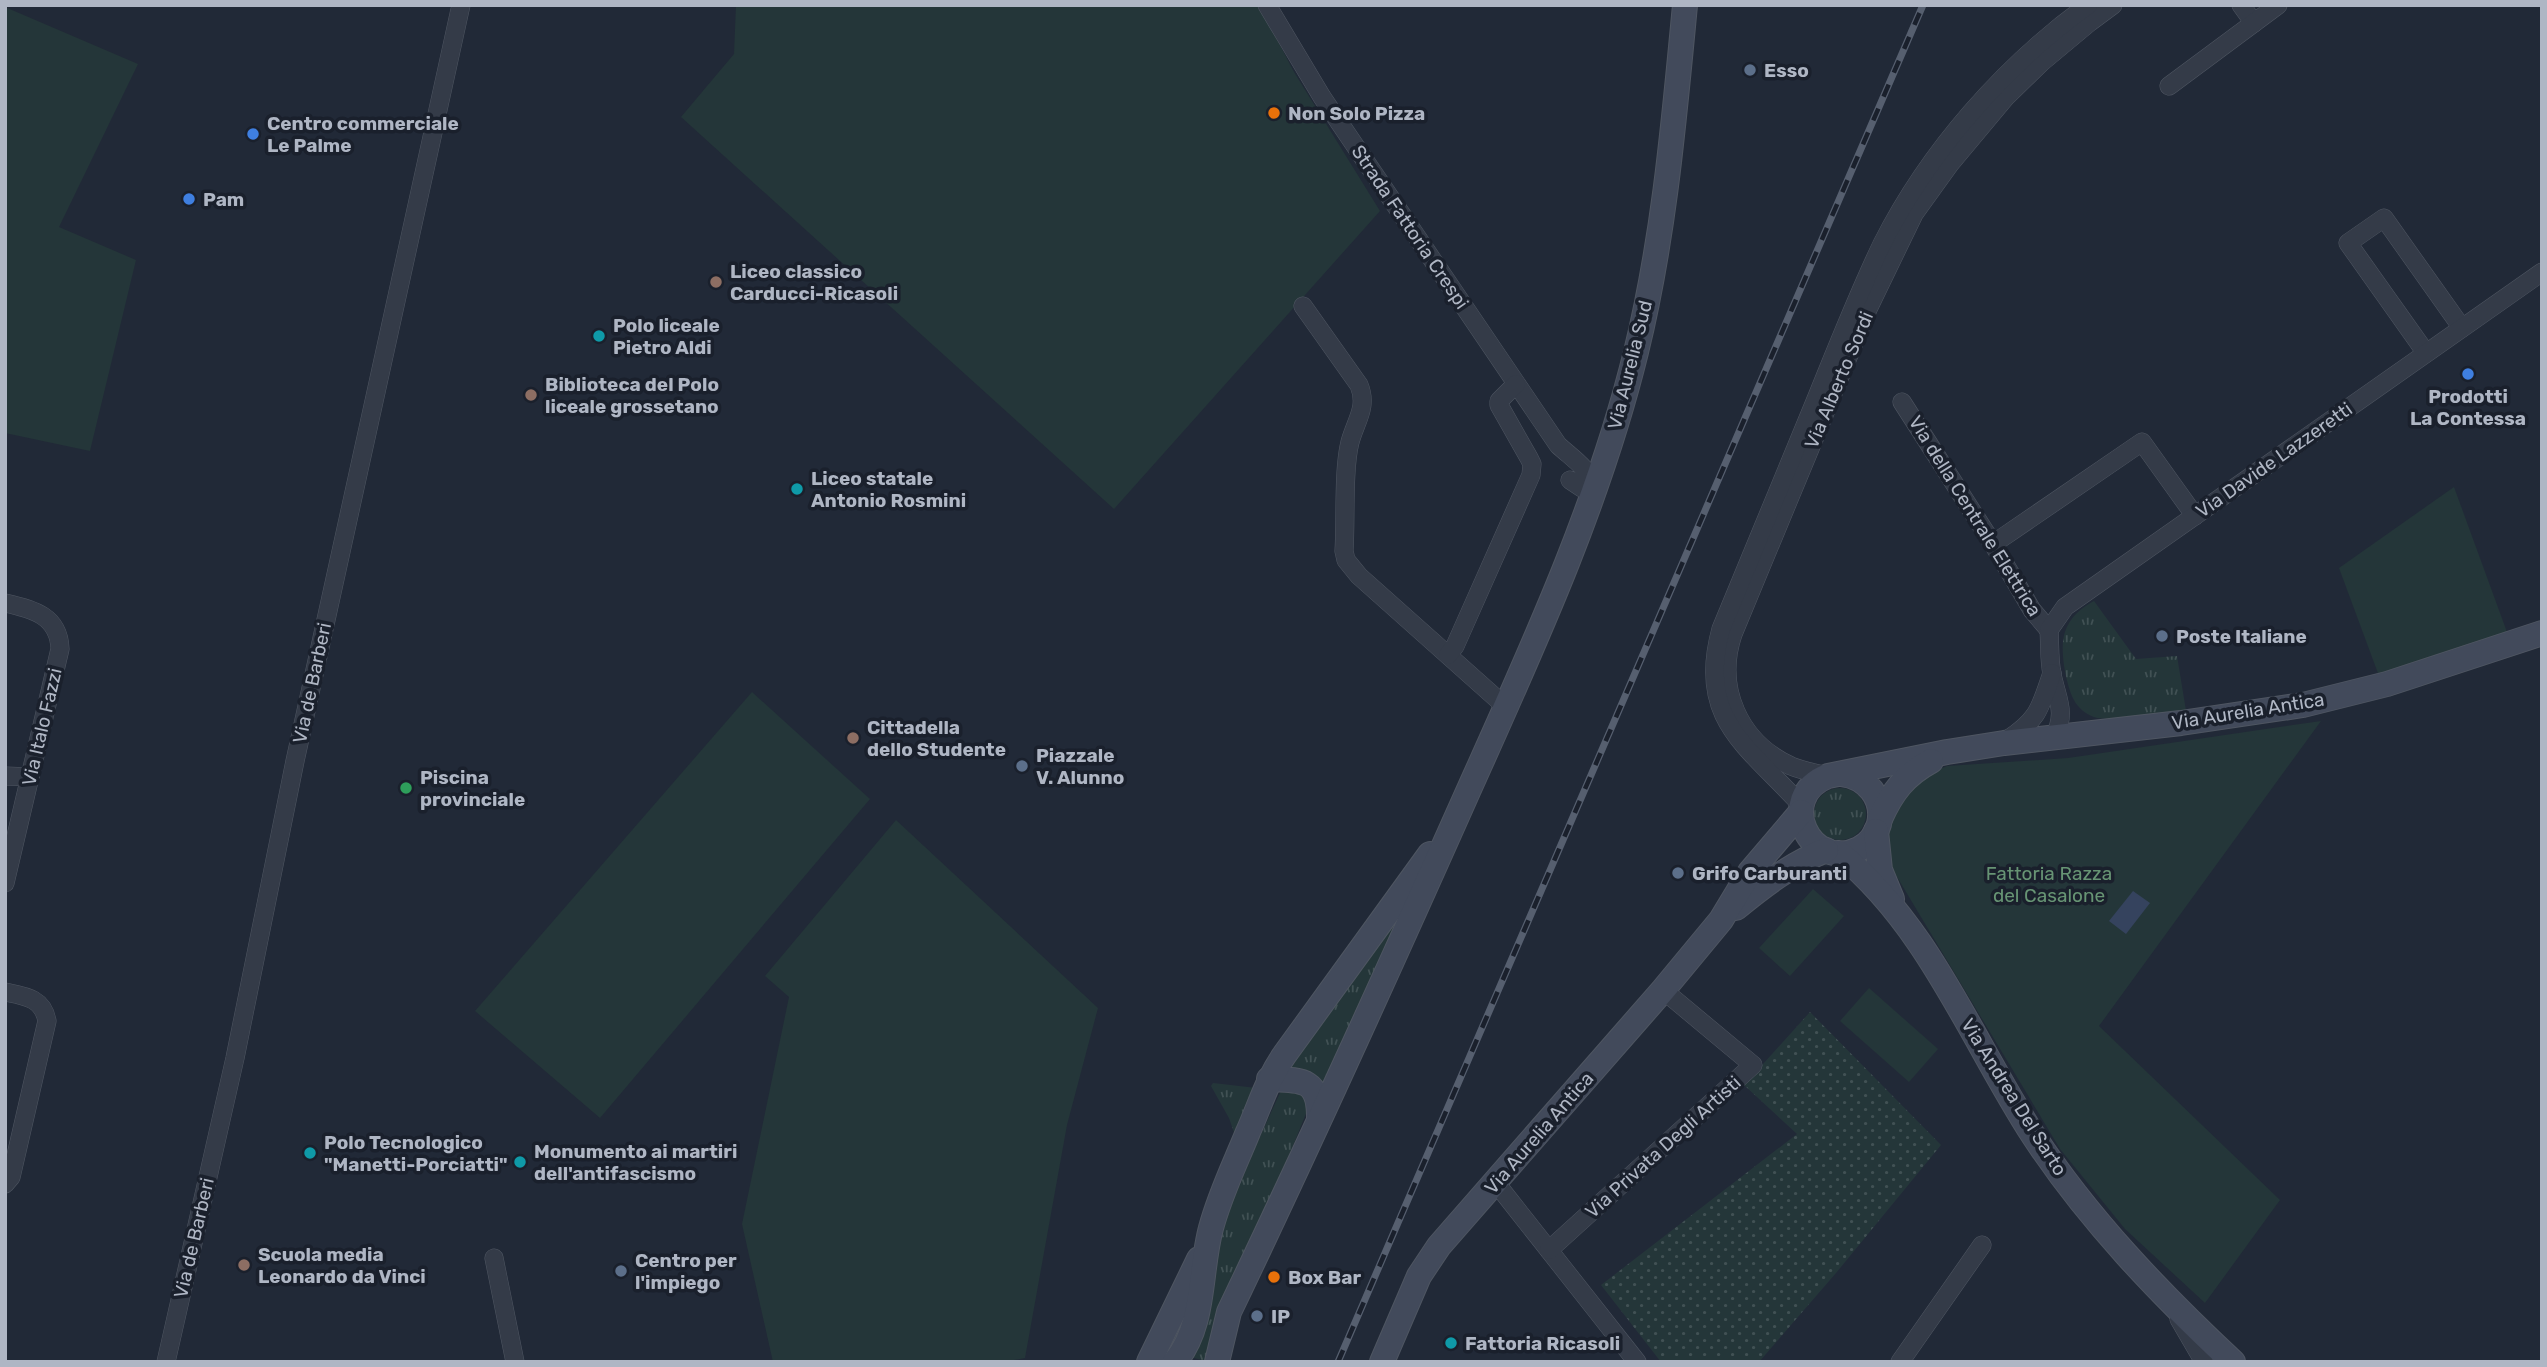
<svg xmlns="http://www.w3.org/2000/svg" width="2547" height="1367" viewBox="0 0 2547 1367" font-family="Rubik,sans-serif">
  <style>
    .grass { fill: url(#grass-tufts) }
    .park { fill: url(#park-dots) }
    .garden { fill: #243639 }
    .water { fill: #35435e }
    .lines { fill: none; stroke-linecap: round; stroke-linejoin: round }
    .street-casing { stroke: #4f5662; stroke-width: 19 }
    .secondary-casing { stroke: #4f5662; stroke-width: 26 }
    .street { stroke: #343b48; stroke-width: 18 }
    .secondary { stroke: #424a5b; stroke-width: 24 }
    .rail-casing { stroke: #565f6f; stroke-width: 7 }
    .rail { stroke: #1a202c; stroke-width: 4.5; stroke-dasharray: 13; stroke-linecap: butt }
    .service-dot { fill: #5c6f8a; stroke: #1a202c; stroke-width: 2.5 }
    .food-dot { fill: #e8710a; stroke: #1a202c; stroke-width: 2.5 }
    .shop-dot { fill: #3f7fe0; stroke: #1a202c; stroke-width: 2.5 }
    .education-dot { fill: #8d6e63; stroke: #1a202c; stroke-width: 2.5 }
    .culture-dot { fill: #0f9aa8; stroke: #1a202c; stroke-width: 2.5 }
    .leisure-dot { fill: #2e9e5b; stroke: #1a202c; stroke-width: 2.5 }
    .labels { text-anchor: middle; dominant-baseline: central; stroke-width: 7; stroke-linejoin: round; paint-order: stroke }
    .poi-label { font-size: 19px; font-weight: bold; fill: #afb6c4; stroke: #1a202c; text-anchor: start }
    .street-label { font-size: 19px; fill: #afb6c4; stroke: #1a202c }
    .park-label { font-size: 19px; fill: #679474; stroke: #1a202c }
  </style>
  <defs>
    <pattern id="grass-tufts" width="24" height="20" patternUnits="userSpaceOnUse" patternTransform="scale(1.75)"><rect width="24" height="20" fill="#243639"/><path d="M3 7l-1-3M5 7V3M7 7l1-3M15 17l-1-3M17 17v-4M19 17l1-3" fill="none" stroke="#415154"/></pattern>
    <pattern id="park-dots" width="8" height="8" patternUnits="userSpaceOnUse" patternTransform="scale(1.75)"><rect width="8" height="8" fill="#243639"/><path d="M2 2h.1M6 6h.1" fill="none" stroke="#415154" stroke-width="1.8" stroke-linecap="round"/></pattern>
  </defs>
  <rect width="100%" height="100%" fill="#212937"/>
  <!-- grass -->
  <g class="grass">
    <path d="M 2094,601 L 2136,659 L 2177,656 L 2186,711 C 2169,713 2107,722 2094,717 C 2086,714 2078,708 2074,700 C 2066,685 2059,648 2065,632 C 2070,617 2081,608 2094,601 Z"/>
    <circle cx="1840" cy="814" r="26"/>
    <path d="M 1414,888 L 1326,1091 L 1285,1069 Z"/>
    <path d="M 1213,1083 L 1256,1088 L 1235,1135 L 1229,1118 L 1211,1086 Z"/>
    <path d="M 1299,1087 L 1309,1106 L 1206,1361 L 1186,1356 L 1199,1327 L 1231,1200 L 1280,1093 L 1284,1089 Z"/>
  </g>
  <!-- park -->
  <path class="park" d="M 1810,1012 L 1941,1145 L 1836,1273 L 1759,1362 L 1661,1362 L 1601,1285 L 1797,1134 L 1744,1085 Z"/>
  <!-- garden -->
  <g class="garden">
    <path d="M 736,5 L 1259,5 L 1294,72 L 1380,211 L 1114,509 L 681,117 L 734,54 Z"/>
    <path d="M 5,7 L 138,64 L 59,227 L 136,260 L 90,451 L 5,433 Z"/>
    <path d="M 2454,487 L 2507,632 L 2379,676 L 2339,568 Z"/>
    <path d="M 752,692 L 870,799 L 600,1118 L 475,1011 Z"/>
    <path d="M 2321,721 L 2099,1026 L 2280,1200 L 2205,1303 L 2125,1229 L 2060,1149 L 1891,867 C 1890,858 1887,848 1888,839 C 1889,805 1916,778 1947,766 L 2068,758 Z"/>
    <path d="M 896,820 L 1098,1008 L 1067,1125 L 1025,1358 L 1004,1362 L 773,1362 L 742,1224 L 789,997 L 765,976 Z"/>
    <path d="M 1813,889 L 1844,916 L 1790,976 L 1759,948 Z"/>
    <path d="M 1869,988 L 1938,1049 L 1909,1082 L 1840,1021 Z"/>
  </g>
  <!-- water -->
  <path class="water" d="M 2133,891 L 2150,903 L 2126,934 L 2109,921 Z"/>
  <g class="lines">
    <defs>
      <g id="street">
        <path d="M 1267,5 L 1322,97 L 1558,445 C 1573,459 1588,467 1595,488 L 1582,488 L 1570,480"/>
        <path d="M 2241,5 L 2254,23"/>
        <path d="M 2169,86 L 2278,5"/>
        <path d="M 1303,306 L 1359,385 C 1368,407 1356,420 1350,442 C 1343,470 1346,520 1344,551 L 1346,560 L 1359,576 L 1506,707"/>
        <path d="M 2426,353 L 2348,243 L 2384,218 L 2462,328"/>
        <path d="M 1902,402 L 1993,544 L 2032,610 L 2049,630"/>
        <path d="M 1993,544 L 2142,442 L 2195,516"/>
        <path d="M 5,603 C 33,609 59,616 60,649 L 5,883"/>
        <path d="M 1448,655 L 1455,646 L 1531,475 L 1532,464 L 1529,458 L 1499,405 L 1499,401 L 1516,384"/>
        <path d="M 2054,738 C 2067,711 2057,700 2052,674 C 2049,660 2050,644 2049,630 L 2065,607 L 2542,272"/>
        <path d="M 2007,740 C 2039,719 2040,708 2052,673"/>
        <path d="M 5,776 L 30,777"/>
        <path d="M 1828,776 C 1816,773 1803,771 1791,766 C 1739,742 1715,688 1733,634 L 1868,309 L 1914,214 L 1950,164 L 2006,97 L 2042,62 L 2090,22 L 2113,5"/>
        <path d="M 1802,806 C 1748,746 1696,720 1721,629 C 1752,554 1783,479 1814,404 C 1836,350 1857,296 1882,244 C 1929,151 2004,66 2088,5"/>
        <path d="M 5,992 C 25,996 43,998 47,1021 L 11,1177 L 5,1184"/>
        <path d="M 1496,1183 L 1637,1362"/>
        <path d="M 1549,1250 L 1753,1065 L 1663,990"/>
        <path d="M 494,1258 L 515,1362"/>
        <path d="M 2179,1319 L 2204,1362"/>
        <path d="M 166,1362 L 235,1058 L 295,761 L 461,5"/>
        <path d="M 1900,1362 L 1982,1245"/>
      </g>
      <g id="secondary">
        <path d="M 1842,774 C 1866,777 1885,798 1879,824 C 1876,834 1869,844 1859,849 C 1810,873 1774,797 1828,776 L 1947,752 L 2004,743 L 2181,723 L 2303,705 L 2387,684 L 2542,633"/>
        <path d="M 1880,819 C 1892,792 1905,775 1931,761"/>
        <path d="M 1876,831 L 1880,870 L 1892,899"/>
        <path d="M 1839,853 C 1929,926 1972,1041 2033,1135 C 2088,1219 2160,1294 2233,1362"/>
        <path d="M 1736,908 C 1765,884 1792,864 1826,850"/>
        <path d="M 1269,1079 C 1301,1080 1319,1078 1319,1117"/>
        <path d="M 1149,1362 L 1199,1259"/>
        <path d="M 1175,1362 C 1206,1324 1199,1272 1211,1228 C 1220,1194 1235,1164 1248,1132 C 1260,1105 1268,1078 1285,1054 L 1430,854"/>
        <path d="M 1217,1362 L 1229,1312 C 1311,1141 1389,969 1466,796 C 1531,651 1598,507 1636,352 C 1664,238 1674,121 1685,5"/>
        <path d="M 1382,1362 L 1419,1276 L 1439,1246 L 1663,990 L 1721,920 L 1750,872 L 1801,812"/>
      </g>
    </defs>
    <!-- street casing -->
    <use href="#street" class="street-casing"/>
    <!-- secondary casing -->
    <use href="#secondary" class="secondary-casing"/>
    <!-- street -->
    <use href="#street" class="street"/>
    <!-- secondary -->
    <use href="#secondary" class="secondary"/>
    <defs>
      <path id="rail" d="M 1338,1362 L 1923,5"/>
    </defs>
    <!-- rail casing -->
    <use href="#rail" class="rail-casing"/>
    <!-- rail -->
    <use href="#rail" class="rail"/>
  </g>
  <!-- markers -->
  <g class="service-dot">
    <circle cx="1750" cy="70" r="7"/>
    <circle cx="2162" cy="636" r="7"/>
    <circle cx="1022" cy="766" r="7"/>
    <circle cx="1678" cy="873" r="7"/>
    <circle cx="621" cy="1271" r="7"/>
    <circle cx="1257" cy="1316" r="7"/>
  </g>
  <g class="food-dot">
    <circle cx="1274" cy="113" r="7"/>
    <circle cx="1274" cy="1277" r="7"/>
  </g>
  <g class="shop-dot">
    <circle cx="253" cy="134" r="7"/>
    <circle cx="189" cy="199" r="7"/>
    <circle cx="2468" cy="374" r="7"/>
  </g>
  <g class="education-dot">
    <circle cx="716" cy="282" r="7"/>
    <circle cx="531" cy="395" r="7"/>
    <circle cx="853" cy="738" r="7"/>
    <circle cx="244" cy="1265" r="7"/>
  </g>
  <g class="culture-dot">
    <circle cx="599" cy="336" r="7"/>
    <circle cx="797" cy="489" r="7"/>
    <circle cx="310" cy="1153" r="7"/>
    <circle cx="520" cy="1162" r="7"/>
    <circle cx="1451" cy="1343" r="7"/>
  </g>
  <circle class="leisure-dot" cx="406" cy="788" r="7"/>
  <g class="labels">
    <!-- poi labels -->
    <g class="poi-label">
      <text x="1764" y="70">Esso</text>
      <text x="1288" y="113">Non Solo Pizza</text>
      <text x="267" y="123">Centro commerciale<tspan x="267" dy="22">Le Palme</tspan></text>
      <text x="203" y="199">Pam</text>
      <text x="730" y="271">Liceo classico<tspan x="730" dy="22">Carducci-Ricasoli</tspan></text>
      <text x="613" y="325">Polo liceale<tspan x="613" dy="22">Pietro Aldi</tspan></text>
      <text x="545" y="384">Biblioteca del Polo<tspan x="545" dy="22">liceale grossetano</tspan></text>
      <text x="2468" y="396" text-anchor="middle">Prodotti<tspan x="2468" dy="22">La Contessa</tspan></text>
      <text x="811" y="478">Liceo statale<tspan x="811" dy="22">Antonio Rosmini</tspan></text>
      <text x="2176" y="636">Poste Italiane</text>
      <text x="867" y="727">Cittadella<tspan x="867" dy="22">dello Studente</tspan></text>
      <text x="1036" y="755">Piazzale<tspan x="1036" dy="22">V. Alunno</tspan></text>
      <text x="420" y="777">Piscina<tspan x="420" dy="22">provinciale</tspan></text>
      <text x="1692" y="873">Grifo Carburanti</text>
      <text x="324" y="1142">Polo Tecnologico<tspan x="324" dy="22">"Manetti-Porciatti"</tspan></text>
      <text x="534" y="1151">Monumento ai martiri<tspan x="534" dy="22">dell'antifascismo</tspan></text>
      <text x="258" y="1254">Scuola media<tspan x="258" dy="22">Leonardo da Vinci</tspan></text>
      <text x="635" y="1260">Centro per<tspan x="635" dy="22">l'impiego</tspan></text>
      <text x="1288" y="1277">Box Bar</text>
      <text x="1271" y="1316">IP</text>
      <text x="1465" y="1343">Fattoria Ricasoli</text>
    </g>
    <!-- street labels -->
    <g class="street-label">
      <text transform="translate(1410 227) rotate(56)">Strada Fattoria Crespi</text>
      <text transform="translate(1630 365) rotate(-76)">Via Aurelia Sud</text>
      <text transform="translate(1839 380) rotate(-67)">Via Alberto Sordi</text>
      <text transform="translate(2274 460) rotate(-35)">Via Davide Lazzeretti</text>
      <text transform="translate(1975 516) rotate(58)">Via della Centrale Elettrica</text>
      <text transform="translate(312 683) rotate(-78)">Via de Barberi</text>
      <text transform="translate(2248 711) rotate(-9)">Via Aurelia Antica</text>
      <text transform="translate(42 727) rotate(-77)">Via Italo Fazzi</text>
      <text transform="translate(2014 1097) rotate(58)">Via Andrea Del Sarto</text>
      <text transform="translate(1539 1133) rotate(-49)">Via Aurelia Antica</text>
      <text transform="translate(1663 1147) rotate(-42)">Via Privata Degli Artisti</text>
      <text transform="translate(194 1238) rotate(-77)">Via de Barberi</text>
    </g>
    <!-- park labels -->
    <g class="park-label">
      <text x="2049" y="873">Fattoria Razza<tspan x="2049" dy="22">del Casalone</tspan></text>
    </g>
  </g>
  <!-- border -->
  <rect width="2547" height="1367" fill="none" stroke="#afb6c4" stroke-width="14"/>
</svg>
